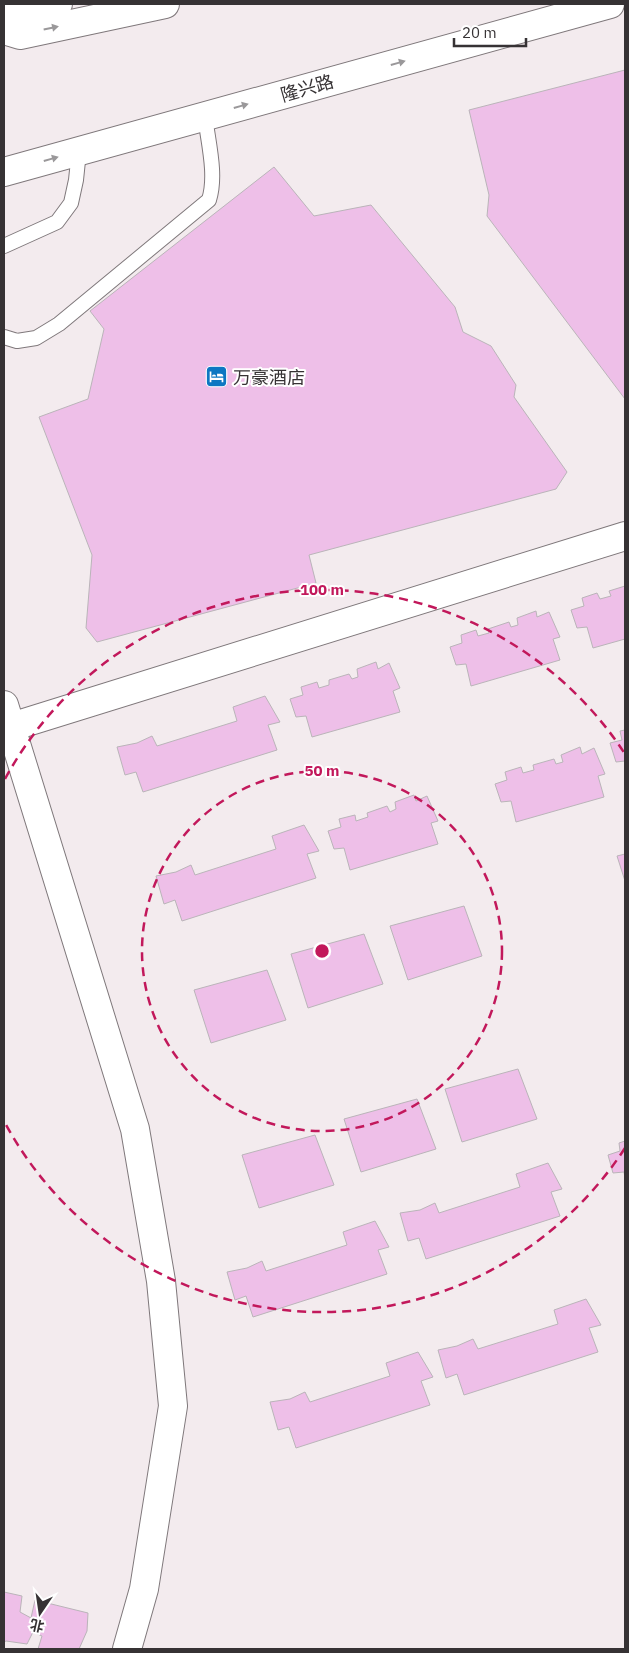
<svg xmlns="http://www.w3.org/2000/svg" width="629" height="1653" viewBox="0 0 629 1653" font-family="'IBM Plex Sans','Noto Sans SC',sans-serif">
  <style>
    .building { fill: #eebfe8; stroke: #bab4b9 }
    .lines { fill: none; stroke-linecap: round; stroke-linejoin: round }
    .service-casing { stroke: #7f787b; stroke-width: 16 }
    .tertiary-casing { stroke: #7f787b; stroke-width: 30 }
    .secondary-casing { stroke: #7f787b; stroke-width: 30 }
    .trunk-casing { stroke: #7f787b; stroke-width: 30 }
    .service { stroke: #fff; stroke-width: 14 }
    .tertiary { stroke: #fff; stroke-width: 28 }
    .secondary { stroke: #fff; stroke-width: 28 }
    .trunk { stroke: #fff; stroke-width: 28 }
    .oneway { fill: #9a989a }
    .ring { fill: none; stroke: #c2185b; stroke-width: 2.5; stroke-dasharray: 9 6 }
    .labels { text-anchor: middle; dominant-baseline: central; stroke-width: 4; stroke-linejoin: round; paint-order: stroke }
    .street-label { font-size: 18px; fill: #363234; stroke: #fff }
    .poi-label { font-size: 18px; fill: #363234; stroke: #fff; text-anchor: start }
    .centre { fill: #c2185b; stroke: #fff; stroke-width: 2.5 }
    .ring-label { font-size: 15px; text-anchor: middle; font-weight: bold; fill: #c2185b; stroke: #fff; stroke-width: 4; stroke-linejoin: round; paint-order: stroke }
  </style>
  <rect width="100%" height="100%" fill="#f3ebee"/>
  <!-- building -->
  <g class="building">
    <path d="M 625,70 L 625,399 L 487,216 L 489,195 L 469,110 Z"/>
    <path d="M 274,167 L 314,216 L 371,205 L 455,307 L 463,332 L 491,346 L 516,385 L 514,397 L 567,472 L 556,489 L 309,555 L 316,583 L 97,642 L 86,628 L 92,555 L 39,417 L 88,399 L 104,329 L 90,311 Z"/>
    <path d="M 625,586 L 625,639 L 593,648 L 587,627 L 577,628 L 571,610 L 584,606 L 582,598 L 597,593 L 600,599 L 611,596 L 609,591 Z"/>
    <path d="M 536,611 L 537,617 L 549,612 L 560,637 L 553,639 L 560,660 L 471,686 L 466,664 L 456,665 L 450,647 L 462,643 L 461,635 L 476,630 L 478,636 L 489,633 L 488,629 L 509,622 L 511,627 L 518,625 L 517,618 Z"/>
    <path d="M 376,662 L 378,669 L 389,663 L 400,688 L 393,691 L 400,712 L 312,737 L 306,716 L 296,717 L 290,699 L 303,695 L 301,687 L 317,682 L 319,688 L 329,685 L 329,680 L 349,674 L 352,679 L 358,677 L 357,669 Z"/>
    <path d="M 265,696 L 280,722 L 268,725 L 277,750 L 143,792 L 136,772 L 125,775 L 117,747 L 137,743 L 152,736 L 157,746 L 237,721 L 233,707 Z"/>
    <path d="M 625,730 L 625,761 L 616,762 L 610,743 L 622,740 L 620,731 Z"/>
    <path d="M 580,747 L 582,754 L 594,748 L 605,774 L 598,776 L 604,797 L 516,822 L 511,801 L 501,802 L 495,784 L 507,780 L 505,772 L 521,767 L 523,773 L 534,770 L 533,765 L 554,759 L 556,764 L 563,762 L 561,755 Z"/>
    <path d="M 414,795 L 416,801 L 427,796 L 438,821 L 431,823 L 438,844 L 350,870 L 344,848 L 334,849 L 328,831 L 341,827 L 339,819 L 355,815 L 356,821 L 368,817 L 367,813 L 387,806 L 390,812 L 396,809 L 395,802 Z"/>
    <path d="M 304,825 L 319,851 L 307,854 L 316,878 L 182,921 L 175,900 L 164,904 L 156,876 L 176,872 L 191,865 L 195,875 L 276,849 L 272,836 Z"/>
    <path d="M 625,854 L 625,881 L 617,856 Z"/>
    <path d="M 464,906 L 482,956 L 408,980 L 390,926 Z"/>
    <path d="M 364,934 L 383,984 L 308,1008 L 291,954 Z"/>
    <path d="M 267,970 L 286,1020 L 211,1043 L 194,990 Z"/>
    <path d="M 518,1069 L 537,1119 L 462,1142 L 445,1089 Z"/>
    <path d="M 417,1099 L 436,1149 L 361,1172 L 344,1119 Z"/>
    <path d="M 315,1135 L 334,1185 L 259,1208 L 242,1155 Z"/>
    <path d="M 625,1141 L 625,1178 L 624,1172 L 613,1173 L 608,1155 L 620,1151 L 619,1143 Z"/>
    <path d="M 548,1163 L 562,1189 L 551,1192 L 560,1216 L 426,1259 L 419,1238 L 408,1241 L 400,1213 L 420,1210 L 435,1203 L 439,1213 L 520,1187 L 516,1174 Z"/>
    <path d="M 375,1221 L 389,1247 L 378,1250 L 387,1274 L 253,1317 L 246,1296 L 235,1300 L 227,1272 L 247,1268 L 262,1261 L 266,1271 L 347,1245 L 343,1232 Z"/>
    <path d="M 586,1299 L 601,1325 L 589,1328 L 598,1352 L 464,1395 L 457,1374 L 446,1378 L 438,1350 L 457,1346 L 473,1339 L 478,1349 L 558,1324 L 554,1310 Z"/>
    <path d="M 418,1352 L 433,1377 L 421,1381 L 430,1405 L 296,1448 L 289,1427 L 278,1430 L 270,1402 L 290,1399 L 305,1392 L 310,1402 L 390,1376 L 386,1363 Z"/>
    <path d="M 4,1592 L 22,1596 L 20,1612 L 31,1618 L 35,1600 L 88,1613 L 87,1631 L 79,1649 L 38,1649 L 42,1636 L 33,1632 L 27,1644 L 6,1641 L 4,1642 Z"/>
  </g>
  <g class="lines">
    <defs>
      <g id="service">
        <path d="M 4,246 L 57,222 L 71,203 L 76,180 L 79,151"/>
        <path d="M 4,337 L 17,341 L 36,338 L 59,324 L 209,200 C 217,175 208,142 205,116"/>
      </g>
      <g id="tertiary">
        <path d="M 4,705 L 135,1129 L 161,1281 L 173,1406 L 144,1589 L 127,1649"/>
        <path d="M 11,727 L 625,536"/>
      </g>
      <path id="secondary" d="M 4,172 L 610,4"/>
      <g id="trunk">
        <path d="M 4,20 L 58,4"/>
        <path d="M 4,30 L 20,35 L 165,4"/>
      </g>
    </defs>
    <!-- service casing -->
    <use href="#service" class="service-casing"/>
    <!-- tertiary casing -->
    <use href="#tertiary" class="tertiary-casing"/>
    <!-- secondary casing -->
    <use href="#secondary" class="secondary-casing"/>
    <!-- trunk casing -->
    <use href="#trunk" class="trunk-casing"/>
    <!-- service -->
    <use href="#service" class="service"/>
    <!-- tertiary -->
    <use href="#tertiary" class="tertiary"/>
    <!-- secondary -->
    <use href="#secondary" class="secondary"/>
    <!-- trunk -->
    <use href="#trunk" class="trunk"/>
  </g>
  <!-- one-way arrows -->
  <defs><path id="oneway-solid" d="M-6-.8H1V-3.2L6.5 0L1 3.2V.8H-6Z" transform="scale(1.25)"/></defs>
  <g class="oneway">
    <use href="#oneway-solid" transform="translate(51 28) rotate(-12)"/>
    <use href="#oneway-solid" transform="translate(398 63) rotate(-16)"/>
    <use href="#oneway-solid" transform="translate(241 106) rotate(-16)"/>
    <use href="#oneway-solid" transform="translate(51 159) rotate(-16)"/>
  </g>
  <!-- distance rings -->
  <g class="ring">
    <circle cx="322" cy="951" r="180"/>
    <path d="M625 1148A361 361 0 0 1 5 1123M5 779A361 361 0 0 1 625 754"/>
  </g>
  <!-- icons -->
  <defs>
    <symbol id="hotel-square" viewBox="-11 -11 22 22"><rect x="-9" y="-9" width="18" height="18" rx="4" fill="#0d77c2" stroke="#fff"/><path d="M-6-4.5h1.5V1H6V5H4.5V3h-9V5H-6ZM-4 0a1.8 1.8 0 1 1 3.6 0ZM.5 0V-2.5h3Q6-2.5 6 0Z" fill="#fff"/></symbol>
  </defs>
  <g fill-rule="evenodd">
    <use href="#hotel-square" x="204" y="364" width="25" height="25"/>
  </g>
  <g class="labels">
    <!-- street labels -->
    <g class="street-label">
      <text transform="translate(307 88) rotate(-16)">隆兴路</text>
    </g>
    <!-- poi labels -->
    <g class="poi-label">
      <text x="233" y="377">万豪酒店</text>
    </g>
  </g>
  <circle cx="322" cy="951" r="8" class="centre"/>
  <g class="ring-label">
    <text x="322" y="595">100 m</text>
    <text x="322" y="776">50 m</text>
  </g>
  <!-- border -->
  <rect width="629" height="1653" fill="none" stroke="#363234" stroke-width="10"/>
  <!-- north arrow -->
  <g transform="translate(40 1613) rotate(193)" stroke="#ffffff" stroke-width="4" paint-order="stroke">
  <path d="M0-4L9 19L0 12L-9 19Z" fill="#363234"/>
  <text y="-8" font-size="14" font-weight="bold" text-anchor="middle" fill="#363234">北</text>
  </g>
  <!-- scale -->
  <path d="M454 38v8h72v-8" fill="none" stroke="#363234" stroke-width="2.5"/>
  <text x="462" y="38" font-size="15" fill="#363234" stroke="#ffffff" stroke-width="4" paint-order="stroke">20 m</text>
</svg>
